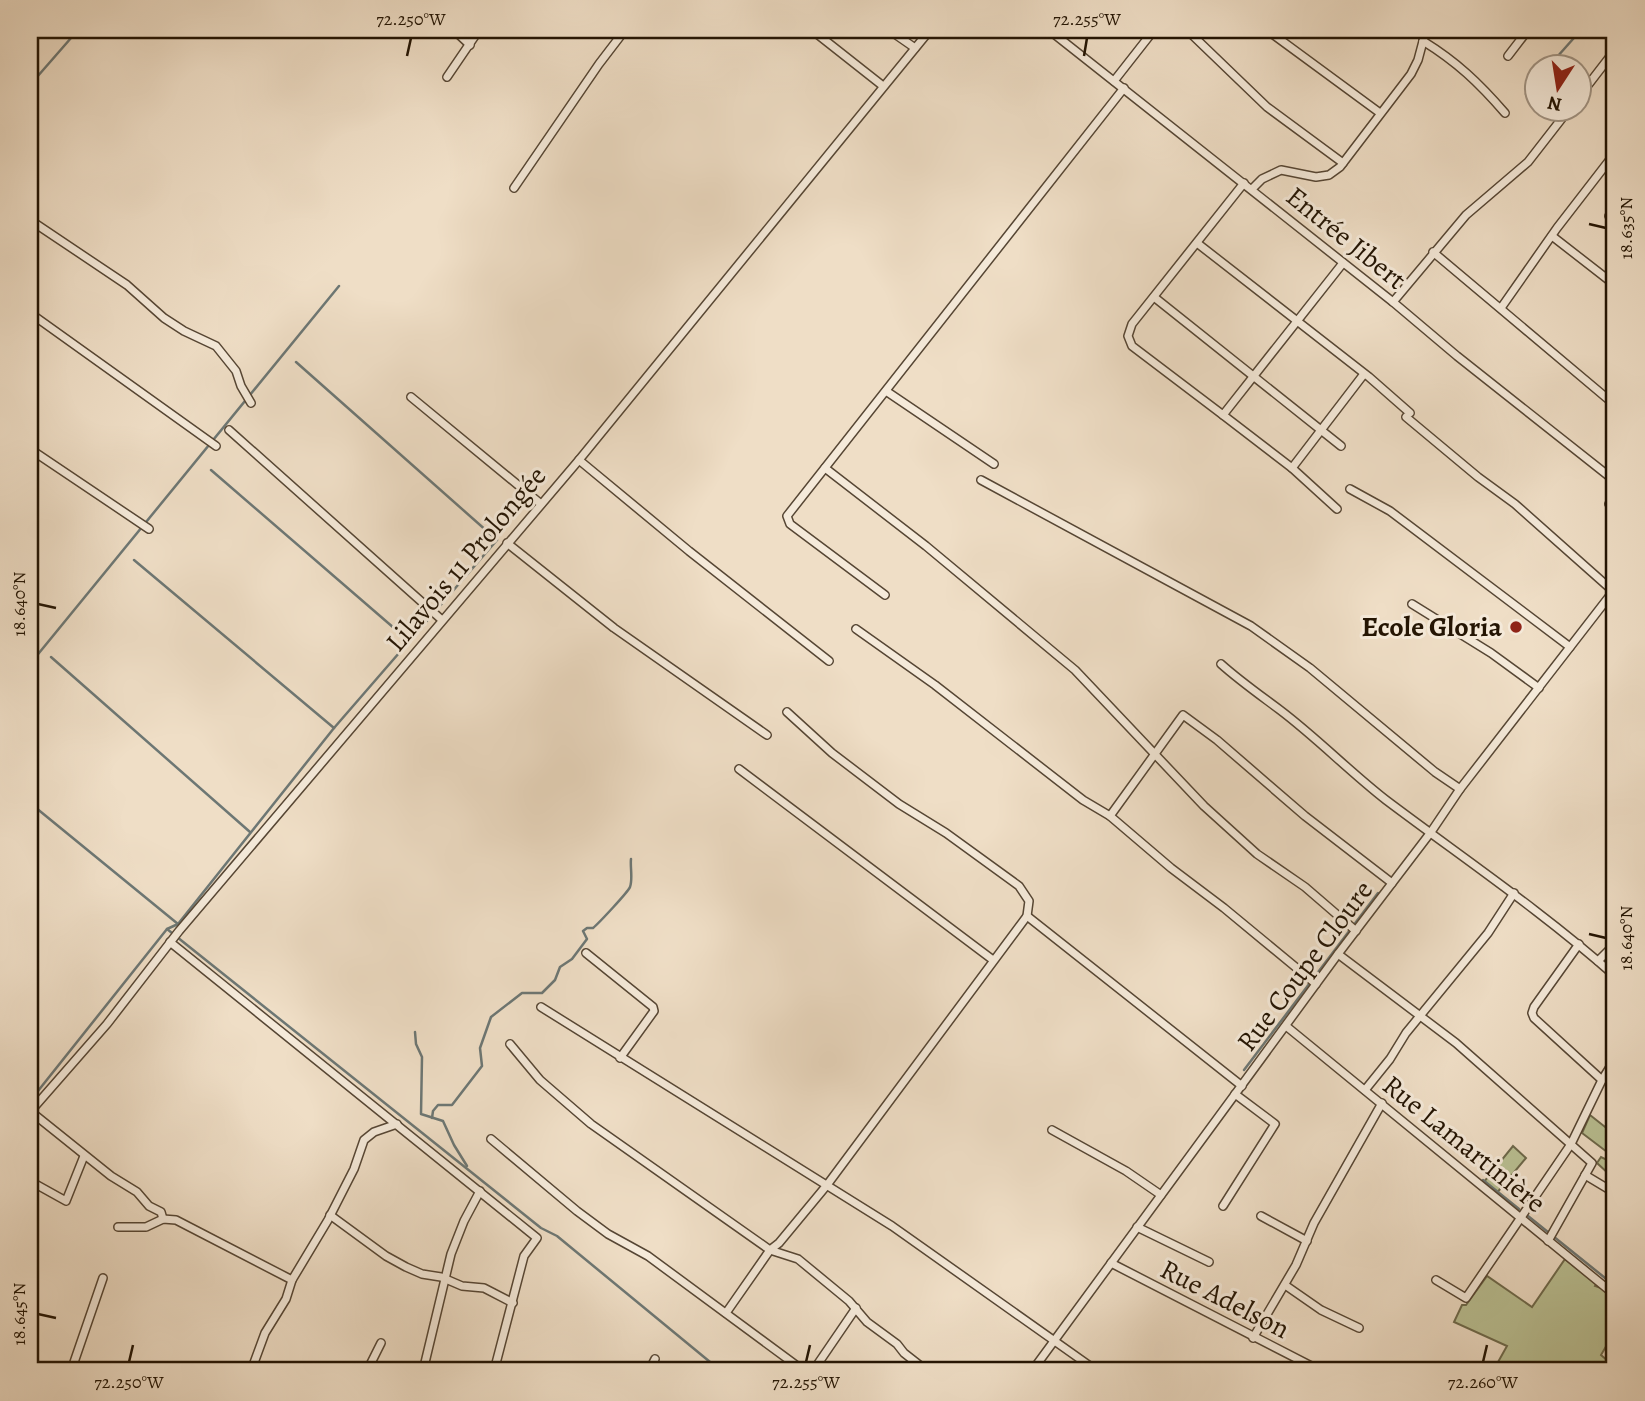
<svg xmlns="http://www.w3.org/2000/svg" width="1645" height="1401" viewBox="0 0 1645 1401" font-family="Alegreya,serif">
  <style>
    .green { fill: #bac194; stroke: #6e6a4c; stroke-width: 2 }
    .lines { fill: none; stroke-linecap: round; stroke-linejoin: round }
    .stream { stroke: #6d7774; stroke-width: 2.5 }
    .street-casing { stroke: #564634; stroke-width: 10 }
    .street { stroke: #f5eada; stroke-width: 7 }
    .ticks { fill: none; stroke: #231403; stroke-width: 2.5 }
    .poi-dot { fill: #8f2418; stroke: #f5eada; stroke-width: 2.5 }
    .labels { text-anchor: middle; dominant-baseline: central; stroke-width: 6; stroke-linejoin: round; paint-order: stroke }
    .street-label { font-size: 28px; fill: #231403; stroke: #f5eada }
    .poi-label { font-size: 28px; font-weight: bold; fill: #231403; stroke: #f5eada; text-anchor: end }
    .neatline { fill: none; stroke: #231403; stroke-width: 2.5 }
    .ticks-label { font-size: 18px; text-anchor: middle; fill: #231403 }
  </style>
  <rect width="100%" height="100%" fill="#efdec6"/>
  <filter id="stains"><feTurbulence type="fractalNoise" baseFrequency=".00286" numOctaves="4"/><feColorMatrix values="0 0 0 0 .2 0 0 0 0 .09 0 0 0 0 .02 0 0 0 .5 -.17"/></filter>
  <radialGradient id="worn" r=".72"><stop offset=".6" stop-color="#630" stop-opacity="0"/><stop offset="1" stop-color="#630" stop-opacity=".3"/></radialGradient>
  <!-- green -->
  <g class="green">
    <path d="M 1590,1115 L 1614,1134 L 1607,1152 L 1582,1133 Z"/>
    <path d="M 1513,1146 L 1526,1158 L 1496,1194 L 1483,1183 Z"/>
    <path d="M 1610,1153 L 1615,1155 L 1615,1171 L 1610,1175 L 1597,1163 L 1601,1157 L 1607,1160 Z"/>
    <path d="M 1565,1259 L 1596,1284 L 1595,1286 L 1601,1288 L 1615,1299 L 1615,1331 L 1601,1355 L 1615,1367 L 1615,1371 L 1493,1371 L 1507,1346 L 1454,1322 L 1462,1305 L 1466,1305 L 1487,1276 L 1532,1307 Z"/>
  </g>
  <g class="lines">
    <!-- stream -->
    <g class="stream">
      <path d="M 1549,66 L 1581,30"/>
      <path d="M 30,85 L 78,30"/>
      <path d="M 1526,94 L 1536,81"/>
      <path d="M 211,470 L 409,641"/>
      <path d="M 134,560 L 334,728"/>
      <path d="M 51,657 L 250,832"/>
      <path d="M 30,664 L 339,286"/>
      <path d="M 30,803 L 178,924"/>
      <path d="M 167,929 L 541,1228 L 557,1236 L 721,1371"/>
      <path d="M 415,1032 L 416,1044 L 422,1057 L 421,1114 L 443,1121 L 454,1145 L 467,1166"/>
      <path d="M 1244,1070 L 1378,893"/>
      <path d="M 30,1101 L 167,929 L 178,924 L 334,728 L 497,540 L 296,362"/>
      <path d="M 432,1118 L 433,1111 L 438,1105 L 452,1105 L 482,1066 L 480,1048 L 491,1017 L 522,993 L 542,993 L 555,980 L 560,967 L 572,959 L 587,939 L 583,931 L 587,928 L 593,928 C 599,923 628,892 630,887 C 633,879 630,867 631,859"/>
      <path d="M 1483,1180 L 1519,1209"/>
      <path d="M 1528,1216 L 1615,1286"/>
    </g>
    <defs>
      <g id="street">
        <path d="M 454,30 L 470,45"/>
        <path d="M 812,30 L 883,86"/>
        <path d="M 889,30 L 915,48"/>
        <path d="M 1049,30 L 1393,302 L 1457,356 L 1615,481"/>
        <path d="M 1187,30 L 1267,107 L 1343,163"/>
        <path d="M 1267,30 L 1380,113"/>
        <path d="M 1423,41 C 1457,62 1479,83 1505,113"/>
        <path d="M 1508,56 L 1528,30"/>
        <path d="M 447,77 L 479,30"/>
        <path d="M 1114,81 L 1154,30"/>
        <path d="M 1578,98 L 1615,50"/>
        <path d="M 1244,183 L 1132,324 L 1128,336 L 1132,346 L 1223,415 L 1343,263"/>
        <path d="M 514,188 L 599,64 L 625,30"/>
        <path d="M 1252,189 L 1262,179 L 1281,170 L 1316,177 L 1329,175 L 1340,167 L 1411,74 L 1418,60 L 1426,30"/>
        <path d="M 1609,216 L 1615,208"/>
        <path d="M 30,220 L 127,285 L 164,318 L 184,331 L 216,346 L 236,371 L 241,386 L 251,403"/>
        <path d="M 1552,236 L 1615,285"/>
        <path d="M 1197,243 L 1369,377 L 1410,413"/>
        <path d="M 1433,252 L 1615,405"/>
        <path d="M 1154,297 L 1341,446"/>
        <path d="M 1393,302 L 1466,215 L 1528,162 L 1570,108"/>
        <path d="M 1501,308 L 1557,228 L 1615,153"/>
        <path d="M 30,313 L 216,446"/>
        <path d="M 886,391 L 994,464"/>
        <path d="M 411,397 L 541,504"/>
        <path d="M 1223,415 L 1292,468 L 1364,374"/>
        <path d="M 1406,417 L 1478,477 L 1515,504 L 1613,591"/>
        <path d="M 229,430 L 442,620"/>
        <path d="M 30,449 L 149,529"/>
        <path d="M 579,460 L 689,551 L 829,661"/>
        <path d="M 825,468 L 926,546 L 1075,670 L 1204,806 L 1257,854 L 1305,887 L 1356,931"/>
        <path d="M 1292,468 L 1337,509"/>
        <path d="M 981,480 L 1251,626 L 1310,668 L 1435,772 L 1460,789"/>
        <path d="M 1350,489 L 1390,511 L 1570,647"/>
        <path d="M 1609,504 L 1615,511"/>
        <path d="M 507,543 L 614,628 L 767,735"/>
        <path d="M 885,595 L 790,524 L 787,516 L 1124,88"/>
        <path d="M 1412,604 L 1491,653 L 1539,688"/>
        <path d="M 856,629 L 935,685 L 1083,800 L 1110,816 L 1171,868 L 1224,908 L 1316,984"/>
        <path d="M 1221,664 C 1240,681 1260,695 1280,710 C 1317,738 1350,772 1386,800 C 1463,858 1543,912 1615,976"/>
        <path d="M 739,769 L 993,960"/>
        <path d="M 1110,816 L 1183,715 L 1217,740 L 1305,816 L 1392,883"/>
        <path d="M 1027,916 L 1242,1086"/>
        <path d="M 170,942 L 537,1238 L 524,1256 L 494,1371"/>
        <path d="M 1579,944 L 1534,1007 L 1532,1013 L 1534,1018 L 1602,1080"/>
        <path d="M 586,953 L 653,1007 L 654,1011 L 620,1058"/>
        <path d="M 1338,954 L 1456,1043 L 1592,1163 L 1548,1241"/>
        <path d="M 1598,961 L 1615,944"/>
        <path d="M 541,1007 L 892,1226 L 1097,1371"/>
        <path d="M 1286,1026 L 1615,1295"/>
        <path d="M 510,1044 L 540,1080 L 591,1124 L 770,1250 L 798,1259 L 849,1301 L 867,1322 L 897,1344 L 904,1353 L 927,1371"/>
        <path d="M 1365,1090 L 1390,1059 L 1406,1033 L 1488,933 L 1514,893"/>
        <path d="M 30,1111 L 111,1176 L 137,1192 L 149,1206 L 161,1212 L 163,1219"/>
        <path d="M 30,1112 L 107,1024 L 179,931 L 579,460 L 930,30"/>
        <path d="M 1052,1130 L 1126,1171 L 1161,1195"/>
        <path d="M 491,1139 L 577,1211 L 608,1234 L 648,1256 L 804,1371"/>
        <path d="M 1585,1175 L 1615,1193"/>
        <path d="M 30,1181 L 66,1201 L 84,1156"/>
        <path d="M 1223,1206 L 1275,1124 L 1235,1094"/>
        <path d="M 330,1215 L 386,1256 L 406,1267 L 422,1274 L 441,1277 L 462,1286 L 484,1288 L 513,1303"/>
        <path d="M 1261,1216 L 1307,1241"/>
        <path d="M 118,1227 L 146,1227 L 163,1219 L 176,1220 L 292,1280"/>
        <path d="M 1137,1227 L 1209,1262"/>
        <path d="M 1111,1263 L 1321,1371"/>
        <path d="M 1436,1280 L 1466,1298 L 1571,1144 L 1602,1080 L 1615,1059"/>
        <path d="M 1285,1285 L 1321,1310 L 1359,1328"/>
        <path d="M 726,1313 L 770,1250 L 779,1243 L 827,1185 L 1027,916 L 1029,901 L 1019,886 L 946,833 L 899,804 L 832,753 L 787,712"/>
        <path d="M 1253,1338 L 1296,1265 L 1314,1223 L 1382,1103"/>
        <path d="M 71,1371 L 103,1278"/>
        <path d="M 251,1371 L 265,1333 L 286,1299 L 292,1280 L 328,1220 L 354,1169 L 364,1140 L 374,1132 L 397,1124"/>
        <path d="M 367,1371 L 381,1343"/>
        <path d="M 423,1371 L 451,1254 L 464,1221 L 480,1191"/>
        <path d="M 649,1371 L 655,1359"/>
        <path d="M 813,1371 L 856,1308"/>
        <path d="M 1032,1371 L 1338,954 L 1431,832 L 1460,789 L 1615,589"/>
      </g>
    </defs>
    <!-- street casing -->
    <use href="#street" class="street-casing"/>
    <!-- street -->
    <use href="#street" class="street"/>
  </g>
  <!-- ticks -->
  <path class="ticks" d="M 407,56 L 411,38M 1084,56 L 1087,38M 1589,224 L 1606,228M 38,604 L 56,608M 1589,934 L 1606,938M 38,1314 L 56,1318M 129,1362 L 133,1345M 806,1362 L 810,1345M 1483,1362 L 1487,1345"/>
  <!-- markers -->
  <circle class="poi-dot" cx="1516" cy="627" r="7"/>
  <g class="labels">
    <!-- street labels -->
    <g class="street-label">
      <text transform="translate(1346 238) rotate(39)">Entrée Jibert</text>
      <text transform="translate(466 559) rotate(-50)">Lilavois 11 Prolongée</text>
      <text transform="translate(1305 966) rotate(-53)">Rue Coupe Cloure</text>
      <text transform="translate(1464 1144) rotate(39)">Rue Lamartinière</text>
      <text transform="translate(1225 1299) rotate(27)">Rue Adelson</text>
    </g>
    <!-- poi labels -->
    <g class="poi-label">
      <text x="1502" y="627">Ecole Gloria</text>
    </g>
  </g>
  <!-- margin -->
  <rect width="1645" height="1401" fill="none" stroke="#efdec6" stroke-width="77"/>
  <!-- north arrow -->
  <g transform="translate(1558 88) rotate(192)"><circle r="33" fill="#f5eada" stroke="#a19484" stroke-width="2"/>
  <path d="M0-5L12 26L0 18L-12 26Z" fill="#8f2418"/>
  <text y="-10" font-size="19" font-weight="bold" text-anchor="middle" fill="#231403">N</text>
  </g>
  <rect x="38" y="38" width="1568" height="1324" class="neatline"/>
  <g class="ticks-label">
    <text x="411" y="25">72.250°W</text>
    <text x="1087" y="25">72.255°W</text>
    <text transform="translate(1626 228) rotate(-90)" y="6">18.635°N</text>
    <text transform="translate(19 604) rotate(-90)" y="6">18.640°N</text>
    <text transform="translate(1626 938) rotate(-90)" y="6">18.640°N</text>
    <text transform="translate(19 1314) rotate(-90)" y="6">18.645°N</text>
    <text x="129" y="1388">72.250°W</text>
    <text x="806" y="1388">72.255°W</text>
    <text x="1483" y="1388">72.260°W</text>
  </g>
  <rect width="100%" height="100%" filter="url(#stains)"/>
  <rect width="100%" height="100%" fill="url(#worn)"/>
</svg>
